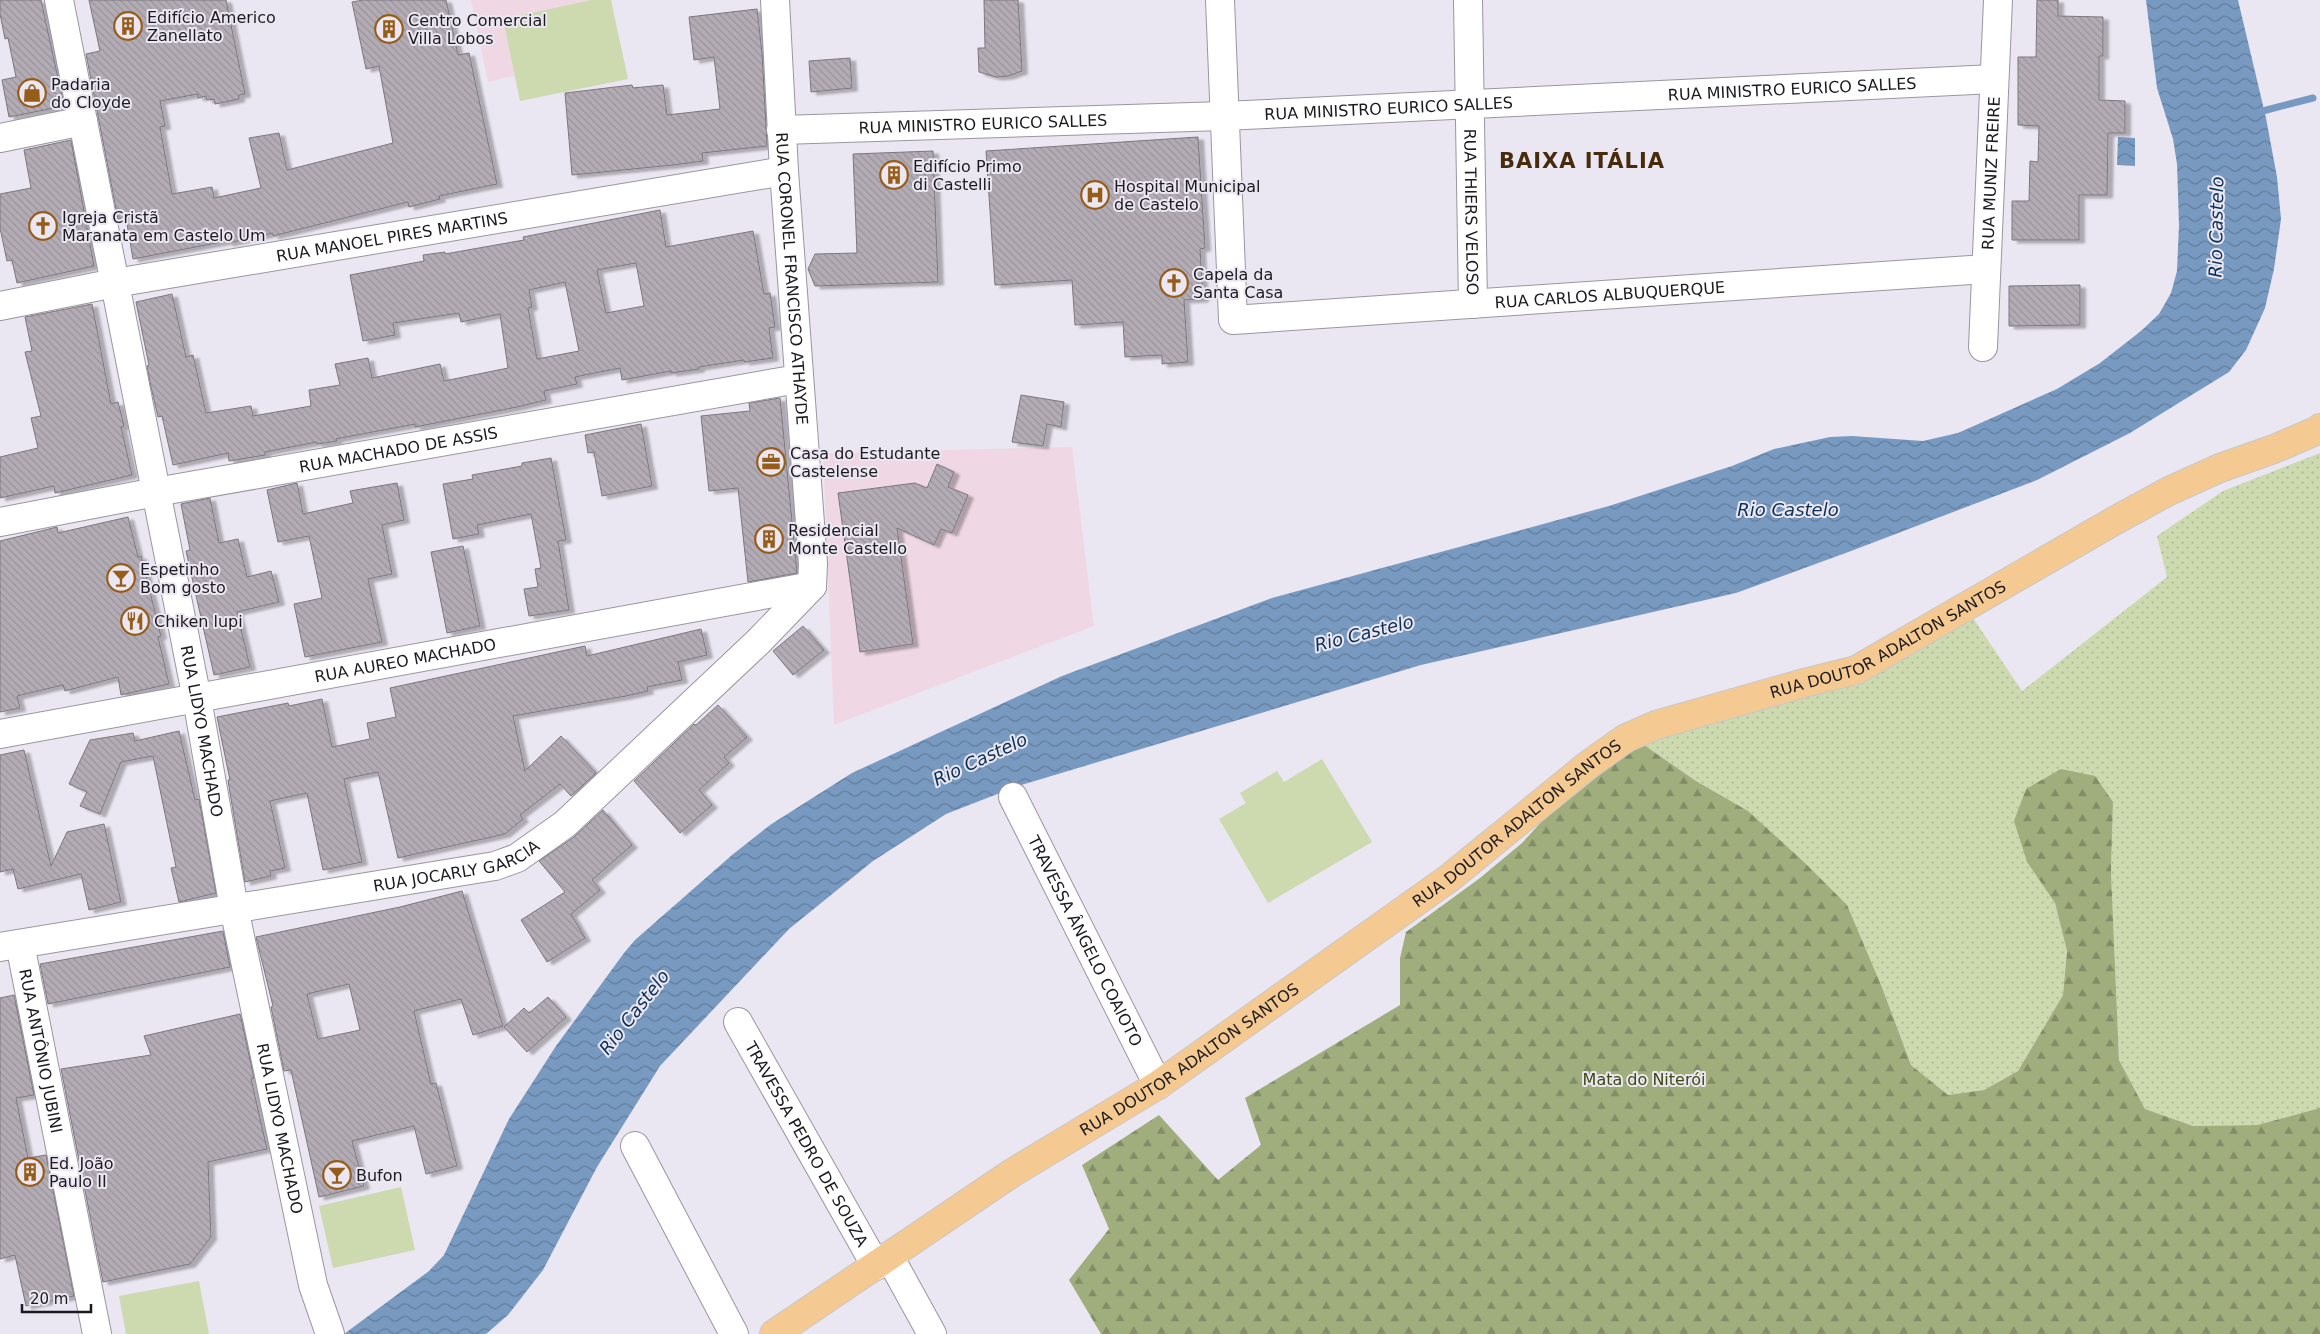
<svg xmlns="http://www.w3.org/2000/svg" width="2320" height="1334" viewBox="0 0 2320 1334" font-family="'DejaVu Sans',sans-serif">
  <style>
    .education { fill: #efd8e3 }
    .grass { fill: url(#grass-dots) }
    .forest { fill: url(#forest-firs) }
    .pitch { fill: #cdd9af }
    .water { fill: url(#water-waves) }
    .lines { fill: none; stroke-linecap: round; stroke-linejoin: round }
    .stream { stroke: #789ac1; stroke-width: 7 }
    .building { fill: url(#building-back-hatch); stroke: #7d767f; fill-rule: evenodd; filter: url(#shadow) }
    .minor-casing { stroke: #9a96a0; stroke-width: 30 }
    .major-casing { stroke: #c9c8c9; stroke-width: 30 }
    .minor { stroke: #fff; stroke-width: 28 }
    .major { stroke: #f4ca92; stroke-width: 28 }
    .labels { text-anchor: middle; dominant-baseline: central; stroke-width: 4; stroke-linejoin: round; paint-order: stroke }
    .poi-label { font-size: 16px; fill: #1c1a1e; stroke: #ebe7f2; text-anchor: start }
    .street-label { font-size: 16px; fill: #1c1a1e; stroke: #ebe7f2 }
    .park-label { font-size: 16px; fill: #3c480f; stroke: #ebe7f2 }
    .water-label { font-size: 18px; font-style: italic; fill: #0b3055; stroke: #ebe7f2 }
    .district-label { font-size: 21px; font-weight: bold; letter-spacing: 1px; fill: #472b0c; stroke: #ebe7f2 }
  </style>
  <defs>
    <pattern id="grass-dots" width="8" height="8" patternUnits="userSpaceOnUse" patternTransform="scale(1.25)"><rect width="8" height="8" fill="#cdd9af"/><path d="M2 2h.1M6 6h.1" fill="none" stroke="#afba96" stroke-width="1.8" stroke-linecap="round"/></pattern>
    <pattern id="forest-firs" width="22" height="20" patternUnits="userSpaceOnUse" patternTransform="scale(1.25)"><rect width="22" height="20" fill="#a0ad7d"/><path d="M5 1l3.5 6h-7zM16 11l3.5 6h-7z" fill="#828c66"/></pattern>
    <pattern id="water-waves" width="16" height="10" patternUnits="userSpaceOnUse" patternTransform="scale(1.25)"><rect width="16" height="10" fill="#789ac1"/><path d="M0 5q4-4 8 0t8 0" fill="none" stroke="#627d9c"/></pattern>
    <pattern id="building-back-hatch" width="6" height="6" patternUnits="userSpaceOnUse" patternTransform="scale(1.25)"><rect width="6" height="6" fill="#b3acb5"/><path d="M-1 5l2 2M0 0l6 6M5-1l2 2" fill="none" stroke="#99939b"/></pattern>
    <filter id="shadow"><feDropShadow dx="5.5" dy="3" stdDeviation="1" flood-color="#0004"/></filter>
  </defs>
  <rect width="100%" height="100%" fill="#ebe7f2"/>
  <!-- education -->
  <g class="education">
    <path d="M 471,0 L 591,0 L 503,19 L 515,76 L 488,82 Z"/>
    <path d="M 1072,447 L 1094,626 L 834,725 L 823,453 Z"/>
  </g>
  <!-- grass -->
  <path class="grass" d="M 2320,453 L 2320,1108 L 2257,1125 L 2193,1126 L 2145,1109 L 2119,1060 L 2111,871 L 2113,802 L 2027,862 L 2055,903 L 2067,951 L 2063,995 L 2018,1071 L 1984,1090 L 1948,1095 L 1911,1065 L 1883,990 L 1748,811 L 1696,781 L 1641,743 L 1973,618 L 2022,691 L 2167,577 L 2157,536 L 2223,491 Z"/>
  <!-- forest -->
  <path class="forest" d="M 1641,743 L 1696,781 L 1748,811 L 1805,863 L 1847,905 L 1883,990 L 1911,1065 L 1948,1095 L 1984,1090 L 2018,1071 L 2063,995 L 2067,951 L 2055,903 L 2027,862 L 2014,821 L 2026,789 L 2061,769 L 2095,776 L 2113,802 L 2111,871 L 2119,1060 L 2145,1109 L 2193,1126 L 2257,1125 L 2320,1108 L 2320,1334 L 1101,1334 L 1069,1280 L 1109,1229 L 1082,1165 L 1159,1115 L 1218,1180 L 1261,1145 L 1245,1098 L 1400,1005 L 1400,958 L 1406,932 L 1480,878 L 1522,843 L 1567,794 Z"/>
  <!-- pitch -->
  <g class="pitch">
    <path d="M 591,0 L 611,0 L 628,79 L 520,101 L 503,19 Z"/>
    <path d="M 1322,759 L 1372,842 L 1268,903 L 1219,819 L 1246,803 L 1240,793 L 1277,771 L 1284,782 Z"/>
    <path d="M 401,1187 L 415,1250 L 333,1268 L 319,1206 Z"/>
    <path d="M 199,1281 L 209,1334 L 126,1334 L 119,1296 Z"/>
  </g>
  <!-- water -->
  <g class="water">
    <path d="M 2146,0 L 2238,0 L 2266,118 L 2277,177 L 2281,219 L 2274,269 L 2265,308 L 2246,350 L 2229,372 L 2130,433 L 2037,480 L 1851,551 L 1736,593 L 1421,665 L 1018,786 L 946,814 L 873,861 L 789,929 L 660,1066 L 597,1167 L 543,1270 L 508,1315 L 486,1334 L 344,1334 L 429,1271 L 444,1255 L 509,1119 L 556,1046 L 624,953 L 635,940 L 732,855 L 770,825 L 852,773 L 1062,676 L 1272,598 L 1609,506 L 1732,466 L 1774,449 L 1830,437 L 1852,436 L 1923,441 L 1958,433 L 2057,389 L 2100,363 L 2141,331 L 2159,314 L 2171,293 L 2177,271 L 2179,225 L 2177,164 L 2173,139 L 2157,88 Z"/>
    <path d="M 2118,137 L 2135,138 L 2135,166 L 2117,165 Z"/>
  </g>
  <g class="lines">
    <!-- stream -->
    <path class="stream" d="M 2255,113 L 2313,98"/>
  </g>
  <!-- building -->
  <g class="building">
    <path d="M 0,0 L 41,0 L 64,106 L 9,117 L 2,80 L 16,77 L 8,38 L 5,39 L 0,14 Z"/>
    <path d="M 89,0 L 226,0 L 245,94 L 239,95 L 239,99 L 215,104 L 214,99 L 207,100 L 206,96 L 198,98 L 198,94 L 160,101 L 165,126 L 160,127 L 172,194 L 212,187 L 214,198 L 261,188 L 249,138 L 279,133 L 287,170 L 393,143 L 379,66 L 366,69 L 352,2 L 363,0 L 446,0 L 458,55 L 469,53 L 497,184 L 439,196 L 440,199 L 409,207 L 408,202 L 273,236 L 273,233 L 228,243 L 227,241 L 133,259 L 126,218 L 118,219 L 86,54 L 100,51 Z"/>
    <path d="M 984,0 L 1018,0 L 1022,71 L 1008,76 L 996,77 L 979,72 L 978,48 L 985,48 Z"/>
    <path d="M 2037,0 L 2058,0 L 2058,16 L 2103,17 L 2103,56 L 2099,56 L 2099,100 L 2125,101 L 2125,133 L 2108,133 L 2107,195 L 2079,195 L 2079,240 L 2012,240 L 2012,201 L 2029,201 L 2030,161 L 2038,162 L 2039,126 L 2018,125 L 2018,57 L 2036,57 Z"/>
    <path d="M 757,9 L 762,53 L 767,146 L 702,153 L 703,161 L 673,165 L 572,175 L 565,93 L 632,85 L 633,88 L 663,85 L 667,115 L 720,109 L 714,57 L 694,60 L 689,17 Z"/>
    <path d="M 850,58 L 852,88 L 811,92 L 809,61 Z"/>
    <path d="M 1198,137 L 1205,248 L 1200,249 L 1203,299 L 1184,300 L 1188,362 L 1162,364 L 1162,355 L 1125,357 L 1123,322 L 1075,325 L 1072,280 L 995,285 L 986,151 Z"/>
    <path d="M 71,140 L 94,266 L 17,283 L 12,260 L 7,261 L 0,228 L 0,194 L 31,188 L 24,150 Z"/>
    <path d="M 933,151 L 938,282 L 815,286 L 808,269 L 815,254 L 857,253 L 853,154 Z"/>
    <path d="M 660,210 L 666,247 L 753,231 L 764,294 L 770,293 L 775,327 L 769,328 L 773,358 L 744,362 L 744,360 L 699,367 L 699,369 L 671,373 L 671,371 L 622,380 L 620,368 L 575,377 L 577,384 L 544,391 L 546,400 L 517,407 L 415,427 L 415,424 L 336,439 L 337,441 L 317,444 L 317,442 L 265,452 L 265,455 L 229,461 L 228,453 L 173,465 L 162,416 L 158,417 L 151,387 L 147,366 L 149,365 L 136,302 L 172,294 L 186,357 L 193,355 L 206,413 L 251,406 L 253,416 L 311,406 L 309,390 L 340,385 L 335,364 L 368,358 L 372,378 L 440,364 L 444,381 L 508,368 L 500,314 L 461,322 L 459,313 L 393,323 L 395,335 L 363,341 L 350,275 L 424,261 L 423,255 L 445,252 L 445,254 L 524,240 L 523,237 ZM 636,263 L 644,306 L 606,313 L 597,270 ZM 565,282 L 579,351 L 537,359 L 528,308 L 532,307 L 529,290 Z"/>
    <path d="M 2080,285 L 2080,325 L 2009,326 L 2009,286 Z"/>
    <path d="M 92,304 L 111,404 L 118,402 L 124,426 L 121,427 L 132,475 L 55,493 L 54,486 L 0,498 L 0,457 L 38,448 L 31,418 L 41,416 L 25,352 L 32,351 L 25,317 Z"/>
    <path d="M 1021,395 L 1064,402 L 1061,427 L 1047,424 L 1043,446 L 1012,442 Z"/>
    <path d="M 780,398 L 797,573 L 748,582 L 738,488 L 709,491 L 701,416 L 750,411 L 749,403 Z"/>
    <path d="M 641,424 L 652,486 L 602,496 L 594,452 L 588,453 L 585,435 Z"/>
    <path d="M 551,458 L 566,540 L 558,541 L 569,610 L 529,616 L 524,589 L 538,587 L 535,569 L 541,568 L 531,514 L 477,525 L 479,534 L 453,539 L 443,484 L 473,479 L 472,475 L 522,466 L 522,463 Z"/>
    <path d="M 937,464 L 954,472 L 948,487 L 968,495 L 952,533 L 941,529 L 934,545 L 897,528 L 913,644 L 860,652 L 838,493 L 915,483 L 927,488 Z"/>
    <path d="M 297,483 L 303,514 L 353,503 L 350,491 L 397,483 L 404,520 L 382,525 L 392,574 L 368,579 L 382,642 L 305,657 L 294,604 L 322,598 L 309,536 L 278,542 L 267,490 Z"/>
    <path d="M 210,498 L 219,543 L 238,539 L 247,577 L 271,571 L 279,602 L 237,612 L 250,667 L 214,675 L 186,551 L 190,550 L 181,504 Z"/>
    <path d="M 128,517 L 138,557 L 141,556 L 161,636 L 158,637 L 169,684 L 121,695 L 118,677 L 65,691 L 63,685 L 17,696 L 20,708 L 0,712 L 0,541 L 57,527 L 58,533 Z"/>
    <path d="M 463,546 L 480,626 L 447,633 L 431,552 Z"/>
    <path d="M 803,626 L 824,650 L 793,675 L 773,651 Z"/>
    <path d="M 701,629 L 707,655 L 678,662 L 682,680 L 647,687 L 648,691 L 626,696 L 513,716 L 525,771 L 561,736 L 596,773 L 571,796 L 560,784 L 520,815 L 523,819 L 505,834 L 398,858 L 378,772 L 344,779 L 362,862 L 323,870 L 307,793 L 270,801 L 285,868 L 270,871 L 271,876 L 245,882 L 230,793 L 228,780 L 230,780 L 217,717 L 288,703 L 289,706 L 322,699 L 332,747 L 370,739 L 367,723 L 396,717 L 390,688 L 585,646 L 587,656 Z"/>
    <path d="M 718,705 L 747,737 L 724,757 L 729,763 L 699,790 L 712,805 L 680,833 L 634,781 L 694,724 L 696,725 Z"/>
    <path d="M 179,731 L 195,800 L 199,799 L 216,893 L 179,902 L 171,868 L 176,867 L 153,756 L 121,762 L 100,814 L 80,806 L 87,792 L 69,784 L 90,740 L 133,733 L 135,741 Z"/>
    <path d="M 24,750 L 51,866 L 67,832 L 104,824 L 121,902 L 89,910 L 81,874 L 18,889 L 13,869 L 0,872 L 0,755 Z"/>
    <path d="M 603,810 L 632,845 L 592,880 L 600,890 L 571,914 L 585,938 L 547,962 L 521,920 L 565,892 L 539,861 L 574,837 Z"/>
    <path d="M 462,891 L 503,1026 L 473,1035 L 461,999 L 414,1011 L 431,1084 L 436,1083 L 457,1166 L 426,1174 L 414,1126 L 352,1141 L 364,1186 L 319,1197 L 291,1070 L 284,1071 L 271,1007 L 273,1006 L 256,937 L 400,907 ZM 349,984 L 360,1030 L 318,1039 L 307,994 Z"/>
    <path d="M 223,931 L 230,967 L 48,1004 L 40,964 Z"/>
    <path d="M 14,995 L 34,1095 L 16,1098 L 28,1158 L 46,1155 L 74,1296 L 26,1306 L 15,1255 L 0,1259 L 0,998 Z"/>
    <path d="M 548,997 L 566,1017 L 527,1052 L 504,1027 L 524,1008 L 529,1013 Z"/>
    <path d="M 240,1014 L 254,1078 L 251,1079 L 267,1149 L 208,1162 L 211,1237 L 190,1264 L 103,1282 L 61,1069 L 151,1055 L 144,1036 Z"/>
  </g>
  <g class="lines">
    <defs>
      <g id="minor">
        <path id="s1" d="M 59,0 L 197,699 L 234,908 L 313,1285 L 330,1334"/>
        <path id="s2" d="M 775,0 L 784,171 L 813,564 L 812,586"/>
        <path id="s3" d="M 1220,0 L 1233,320 L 1986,269"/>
        <path id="s4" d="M 1468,0 L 1473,304"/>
        <path id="s5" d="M 781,130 L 1224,116 L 1994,79"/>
        <path d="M 0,138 L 83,121"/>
        <path id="s6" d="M 0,306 L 115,283 L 784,171"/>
        <path id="s7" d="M 1983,347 L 1998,0"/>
        <path id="s8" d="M 0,522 L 156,492 L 798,379"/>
        <path id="s9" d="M 0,734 L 812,586"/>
        <path id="s10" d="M 1013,797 L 1158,1085"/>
        <path id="s11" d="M 20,944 L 97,1334"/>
        <path id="s12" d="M 0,947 L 470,870 L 495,866 L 517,858 L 565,824 L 758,642 L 812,586"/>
        <path id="s13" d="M 738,1022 L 876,1266"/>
        <path d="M 635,1146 L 734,1334"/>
        <path d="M 889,1256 L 932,1334"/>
      </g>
      <g id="major">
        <path id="s14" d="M 774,1334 L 1012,1173 L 1158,1085 L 1448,879 L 1588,765 L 1626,738 L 1656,725 L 1804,683 L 1856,670 L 2114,521 L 2169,491 L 2220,468 L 2274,449 L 2318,430 L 2320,428"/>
      </g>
    </defs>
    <!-- minor casing -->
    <use href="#minor" class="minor-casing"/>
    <!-- major casing -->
    <use href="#major" class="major-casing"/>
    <!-- minor -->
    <use href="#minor" class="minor"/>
    <!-- major -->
    <use href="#major" class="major"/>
  </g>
  <!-- icons -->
  <defs>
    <symbol id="building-ring" viewBox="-11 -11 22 22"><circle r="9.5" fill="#ebe7f2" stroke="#965d1a" stroke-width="1.5"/><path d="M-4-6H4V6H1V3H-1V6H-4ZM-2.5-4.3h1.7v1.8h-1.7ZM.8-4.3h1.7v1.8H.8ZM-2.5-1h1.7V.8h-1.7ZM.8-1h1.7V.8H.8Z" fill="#965d1a"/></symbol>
    <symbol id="shop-ring" viewBox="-11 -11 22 22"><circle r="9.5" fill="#ebe7f2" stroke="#965d1a" stroke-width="1.5"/><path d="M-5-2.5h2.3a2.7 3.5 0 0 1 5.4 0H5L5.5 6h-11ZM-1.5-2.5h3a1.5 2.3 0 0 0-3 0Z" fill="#965d1a"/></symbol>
    <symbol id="hospital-ring" viewBox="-11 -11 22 22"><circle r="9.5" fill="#ebe7f2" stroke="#965d1a" stroke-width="1.5"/><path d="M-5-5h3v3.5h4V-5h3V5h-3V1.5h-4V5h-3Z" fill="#965d1a"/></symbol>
    <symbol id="church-ring" viewBox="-11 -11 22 22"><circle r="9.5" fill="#ebe7f2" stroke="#965d1a" stroke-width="1.5"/><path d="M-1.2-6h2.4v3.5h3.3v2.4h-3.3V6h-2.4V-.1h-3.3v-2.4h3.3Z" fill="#965d1a"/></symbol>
    <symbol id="office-ring" viewBox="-11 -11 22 22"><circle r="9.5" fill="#ebe7f2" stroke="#965d1a" stroke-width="1.5"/><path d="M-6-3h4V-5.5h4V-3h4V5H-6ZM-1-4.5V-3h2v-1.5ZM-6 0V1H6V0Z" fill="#965d1a"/></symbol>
    <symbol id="bar-ring" viewBox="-11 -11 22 22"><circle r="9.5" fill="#ebe7f2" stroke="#965d1a" stroke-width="1.5"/><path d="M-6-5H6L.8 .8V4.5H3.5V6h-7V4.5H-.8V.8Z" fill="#965d1a"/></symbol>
    <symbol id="restaurant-ring" viewBox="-11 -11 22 22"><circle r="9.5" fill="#ebe7f2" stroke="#965d1a" stroke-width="1.5"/><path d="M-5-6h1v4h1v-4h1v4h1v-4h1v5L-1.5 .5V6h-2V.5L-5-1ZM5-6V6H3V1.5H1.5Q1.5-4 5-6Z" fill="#965d1a"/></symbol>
  </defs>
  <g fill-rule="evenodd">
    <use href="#building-ring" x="112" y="10" width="32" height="32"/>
    <use href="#building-ring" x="373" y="13" width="32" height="32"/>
    <use href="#shop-ring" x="16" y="77" width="32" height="32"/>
    <use href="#building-ring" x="878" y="159" width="32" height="32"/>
    <use href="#hospital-ring" x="1079" y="179" width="32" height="32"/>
    <use href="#church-ring" x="27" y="210" width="32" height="32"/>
    <use href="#church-ring" x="1158" y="267" width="32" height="32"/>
    <use href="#office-ring" x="755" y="446" width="32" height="32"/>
    <use href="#building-ring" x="753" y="523" width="32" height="32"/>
    <use href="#bar-ring" x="105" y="562" width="32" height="32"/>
    <use href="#restaurant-ring" x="119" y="605" width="32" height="32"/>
    <use href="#building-ring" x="14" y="1156" width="32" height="32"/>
    <use href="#bar-ring" x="321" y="1159" width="32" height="32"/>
  </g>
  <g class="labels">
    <!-- poi labels -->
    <g class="poi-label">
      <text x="147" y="17">Edifício Americo<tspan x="147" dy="18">Zanellato</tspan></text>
      <text x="408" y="20">Centro Comercial<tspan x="408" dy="18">Villa Lobos</tspan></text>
      <text x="51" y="84">Padaria<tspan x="51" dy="18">do Cloyde</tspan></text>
      <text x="913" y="166">Edifício Primo<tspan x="913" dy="18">di Castelli</tspan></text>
      <text x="1114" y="186">Hospital Municipal<tspan x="1114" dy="18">de Castelo</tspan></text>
      <text x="62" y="217">Igreja Cristã<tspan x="62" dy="18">Maranata em Castelo Um</tspan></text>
      <text x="1193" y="274">Capela da<tspan x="1193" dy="18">Santa Casa</tspan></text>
      <text x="790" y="453">Casa do Estudante<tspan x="790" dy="18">Castelense</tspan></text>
      <text x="788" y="530">Residencial<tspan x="788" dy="18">Monte Castello</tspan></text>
      <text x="140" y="569">Espetinho<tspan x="140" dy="18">Bom gosto</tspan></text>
      <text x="154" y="621">Chiken lupi</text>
      <text x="49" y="1163">Ed. João<tspan x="49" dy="18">Paulo II</tspan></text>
      <text x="356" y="1175">Bufon</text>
    </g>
    <!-- street labels -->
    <g class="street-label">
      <text stroke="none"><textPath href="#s5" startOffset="1012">RUA MINISTRO EURICO SALLES</textPath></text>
      <text stroke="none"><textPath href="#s5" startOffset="608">RUA MINISTRO EURICO SALLES</textPath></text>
      <text stroke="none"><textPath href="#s5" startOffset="202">RUA MINISTRO EURICO SALLES</textPath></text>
      <text stroke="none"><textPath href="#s7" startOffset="174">RUA MUNIZ FREIRE</textPath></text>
      <text stroke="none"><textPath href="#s4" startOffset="212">RUA THIERS VELOSO</textPath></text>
      <text stroke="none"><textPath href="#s6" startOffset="398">RUA MANOEL PIRES MARTINS</textPath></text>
      <text stroke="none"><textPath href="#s2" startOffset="279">RUA CORONEL FRANCISCO ATHAYDE</textPath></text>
      <text stroke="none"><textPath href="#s3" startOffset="698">RUA CARLOS ALBUQUERQUE</textPath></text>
      <text stroke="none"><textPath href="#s8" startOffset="405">RUA MACHADO DE ASSIS</textPath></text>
      <text stroke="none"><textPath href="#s14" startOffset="1322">RUA DOUTOR ADALTON SANTOS</textPath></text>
      <text stroke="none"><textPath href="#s9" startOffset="412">RUA AUREO MACHADO</textPath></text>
      <text stroke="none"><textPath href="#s1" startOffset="745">RUA LIDYO MACHADO</textPath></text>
      <text stroke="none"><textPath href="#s14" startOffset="902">RUA DOUTOR ADALTON SANTOS</textPath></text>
      <text stroke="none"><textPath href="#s12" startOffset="464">RUA JOCARLY GARCIA</textPath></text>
      <text stroke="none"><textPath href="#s10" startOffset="161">TRAVESSA ÂNGELO COAIOTO</textPath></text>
      <text stroke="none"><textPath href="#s11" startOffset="109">RUA ANTÔNIO JUBINI</textPath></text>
      <text stroke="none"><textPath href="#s14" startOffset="498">RUA DOUTOR ADALTON SANTOS</textPath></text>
      <text stroke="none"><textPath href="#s1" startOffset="1150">RUA LIDYO MACHADO</textPath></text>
      <text stroke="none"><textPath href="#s13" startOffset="140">TRAVESSA PEDRO DE SOUZA</textPath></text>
    </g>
    <!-- park labels -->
    <g class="park-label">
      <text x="1644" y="1079">Mata do Niterói</text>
    </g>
    <!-- water labels -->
    <g class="water-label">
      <text transform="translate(2216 227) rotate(-89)">Rio Castelo</text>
      <text x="1788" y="509">Rio Castelo</text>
      <text transform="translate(1364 633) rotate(-14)">Rio Castelo</text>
      <text transform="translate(980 759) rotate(-25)">Rio Castelo</text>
      <text transform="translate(634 1012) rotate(-52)">Rio Castelo</text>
    </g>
    <!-- district labels -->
    <g class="district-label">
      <text x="1582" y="161">BAIXA ITÁLIA</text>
    </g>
  </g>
  <!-- scale -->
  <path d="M22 1304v8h69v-8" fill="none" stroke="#1c1a1e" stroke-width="2.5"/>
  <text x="30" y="1304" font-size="15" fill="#1c1a1e" stroke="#ebe7f2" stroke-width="4" paint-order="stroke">20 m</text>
</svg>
